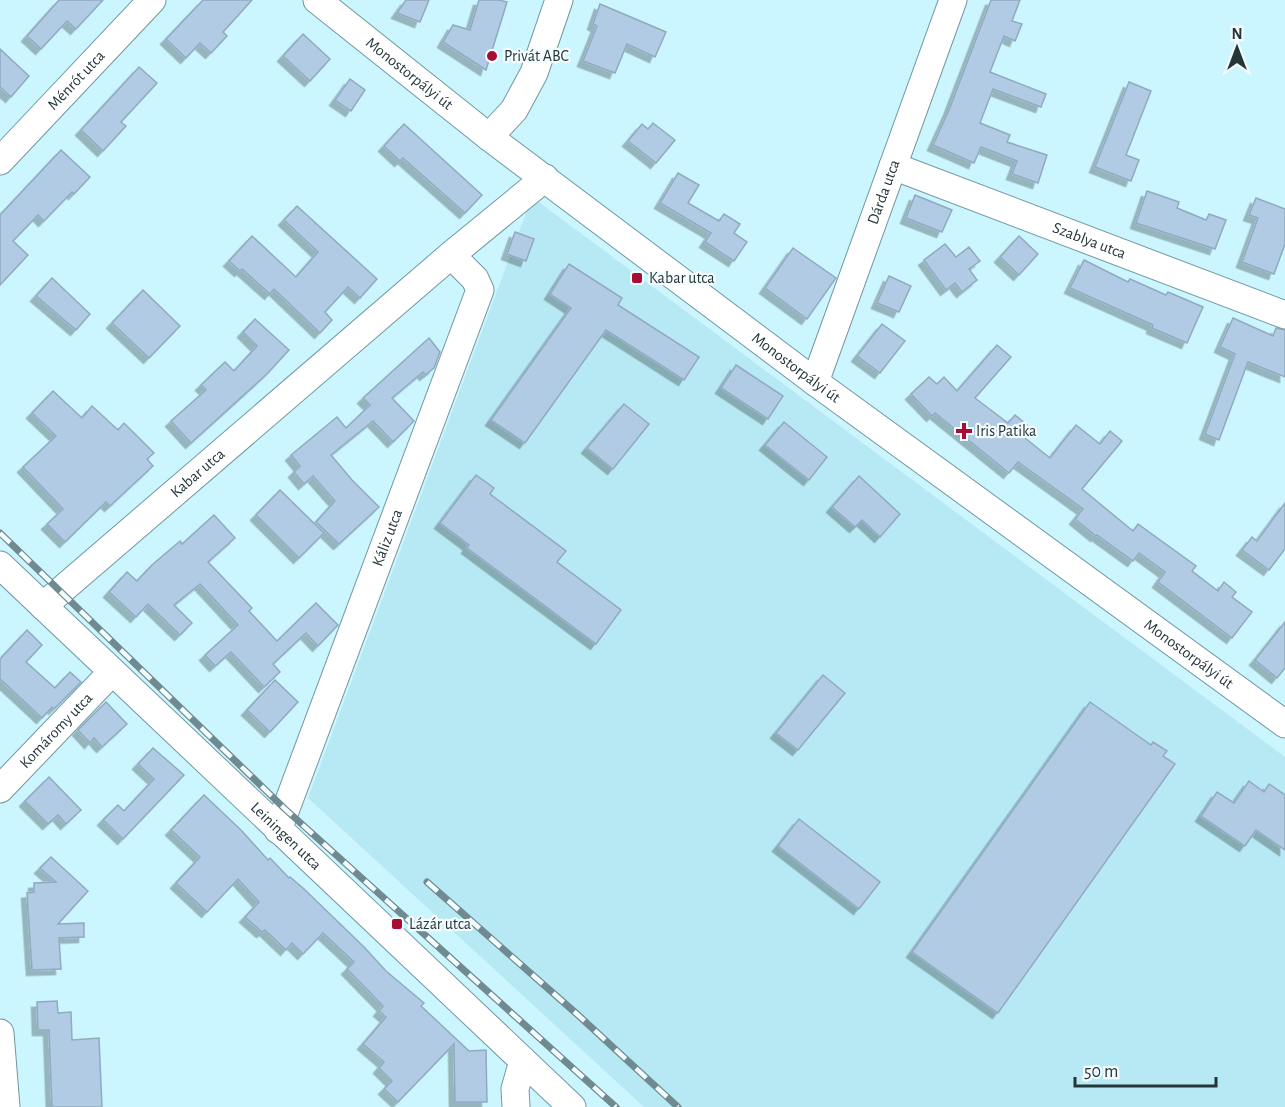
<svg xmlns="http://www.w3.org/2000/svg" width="1285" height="1107" viewBox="0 0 1285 1107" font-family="'Alegreya Sans',sans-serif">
	<defs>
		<filter id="shadow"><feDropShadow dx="-5.5" dy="5.5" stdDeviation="0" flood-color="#0004"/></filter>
	</defs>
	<rect width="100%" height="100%" fill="#ccf6ff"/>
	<polygon fill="#b7e9f4" points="532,197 1285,757 1285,1107 644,1107 308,798"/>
	<g fill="#b0cbe3" stroke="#8faac1" stroke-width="1.5" filter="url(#shadow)">
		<polygon points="59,0 103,0 76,29 67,21 41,49 27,36"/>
		<polygon points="203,0 252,0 223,32 227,36 211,53 200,43 186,58 166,39"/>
		<polygon points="406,0 429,0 420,22 397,13"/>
		<polygon points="479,0 499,0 507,2 486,70 443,42 453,25 470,30"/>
		<polygon points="991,0 1020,0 1012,21 1022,24 1015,41 1004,36 990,72 1046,94 1041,107 993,89 980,123 1010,135 1007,142 1047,155 1038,183 1012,174 1017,161 981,147 974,163 933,145 949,110"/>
		<polygon points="600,4 666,32 655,57 627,44 615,73 583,61 597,26 593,24"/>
		<polygon points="303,34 330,59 310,81 283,56"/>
		<polygon points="0,49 29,76 11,97 0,87"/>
		<polygon points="139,67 157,83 121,122 126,126 103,151 81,130"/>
		<polygon points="350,79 365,90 351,111 335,100"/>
		<polygon points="1129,82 1151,91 1126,155 1139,160 1131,181 1095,167"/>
		<polygon points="653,123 675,140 656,163 628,141 642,124 648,129"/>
		<polygon points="404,124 482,195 465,213 403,158 400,161 384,146"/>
		<polygon points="61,150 90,177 74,194 72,192 44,221 38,215 13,241 28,255 0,285 0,215"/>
		<polygon points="678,173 699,185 688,203 719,221 724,214 740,224 734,233 747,242 734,261 705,242 711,233 660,203"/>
		<polygon points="1147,191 1179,202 1177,208 1206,220 1209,214 1226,220 1215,249 1136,223"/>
		<polygon points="915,195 952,210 942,232 906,218"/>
		<polygon points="1256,198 1285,209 1285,244 1274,274 1242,262 1258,218 1249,215"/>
		<polygon points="297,206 377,279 360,298 348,287 325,312 332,320 320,333 274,289 270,294 242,269 240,271 229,261 252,236 296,277 318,252 284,220"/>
		<polygon points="515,232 534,239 526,261 507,254"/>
		<polygon points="1019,236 1038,254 1019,275 1000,257"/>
		<polygon points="945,244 956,257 969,247 980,261 969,269 977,280 962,292 955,283 946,290 924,260"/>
		<polygon points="793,248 836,278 807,319 765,288"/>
		<polygon points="1084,260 1128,282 1130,279 1166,295 1168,292 1203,307 1187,343 1152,328 1153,325 1070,288"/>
		<polygon points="569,264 622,298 618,305 699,357 684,380 606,330 525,443 491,420 571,308 550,294"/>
		<polygon points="889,276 911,286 899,312 877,303"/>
		<polygon points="52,278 90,314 76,330 36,296"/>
		<polygon points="143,290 180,326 149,358 112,323"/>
		<polygon points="1233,318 1273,336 1276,328 1285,330 1285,377 1248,362 1219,440 1205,434 1235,354 1220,347"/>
		<polygon points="255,319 289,350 267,374 191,443 171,421 206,390 201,385 225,362 234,371 257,346 243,332"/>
		<polygon points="882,324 905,341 880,373 857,356"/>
		<polygon points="429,338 440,352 434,368 425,375 423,372 392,398 414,421 393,442 373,421 331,455 352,480 379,507 339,544 316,522 335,501 313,476 304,484 294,472 300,466 291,455 337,417 346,428 370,405 363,398"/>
		<polygon points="997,345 1011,357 975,398 1008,423 1015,415 1027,425 1020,434 1050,458 1076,425 1100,444 1110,431 1122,441 1082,489 1133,531 1138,524 1196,566 1192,571 1218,591 1224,582 1236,592 1232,597 1252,612 1232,638 1158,582 1165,572 1139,553 1133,561 1097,535 1096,536 1075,519 1083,509 1018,462 1009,473 935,413 932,416 911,394 929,377 937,384 944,377 957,391"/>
		<polygon points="736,365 783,396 768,419 721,388"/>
		<polygon points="53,391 82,418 92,406 118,430 124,423 154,453 147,459 153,466 110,506 106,502 65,542 47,524 63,509 23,467 56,436 32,413"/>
		<polygon points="624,404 649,424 613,469 587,448"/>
		<polygon points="784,422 827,457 809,480 765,445"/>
		<polygon points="476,475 494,488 490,494 566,551 557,562 621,610 596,644 467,548 469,545 440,523"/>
		<polygon points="859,476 900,514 880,537 862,520 855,527 832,507"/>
		<polygon points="280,490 324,533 299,558 256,515"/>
		<polygon points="1285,503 1285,549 1269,570 1242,550 1252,537 1257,541"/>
		<polygon points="214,515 235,538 208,562 252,608 249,611 277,641 316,603 338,625 318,646 306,633 273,664 280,672 264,687 231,652 215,666 205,655 238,625 200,584 174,605 192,623 180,635 148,604 136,617 109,592 127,572 137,581 152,565 180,541 182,544"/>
		<polygon points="1285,622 1285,668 1277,678 1255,660"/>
		<polygon points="27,630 42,645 26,662 55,688 70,672 81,682 54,709 52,707 42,718 0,679 0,659"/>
		<polygon points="823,675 845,693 798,750 776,733"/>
		<polygon points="275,680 298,702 270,732 247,710"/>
		<polygon points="106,702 127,724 102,747 94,738 90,743 78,730"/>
		<polygon points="1090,702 1151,745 1153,742 1167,751 1163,756 1175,764 998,1013 912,952"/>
		<polygon points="153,748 184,775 123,839 103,820 118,805 124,811 154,779 138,764"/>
		<polygon points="49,777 81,810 66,824 58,815 48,824 25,801"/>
		<polygon points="1249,781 1264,792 1269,784 1285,795 1285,850 1256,830 1245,846 1201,816 1217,792 1234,803"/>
		<polygon points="204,795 241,830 268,860 270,858 289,878 290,877 303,888 364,947 386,971 424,1003 421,1006 469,1051 486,1050 487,1102 455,1102 454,1044 398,1102 384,1089 392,1081 379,1068 384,1062 363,1044 386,1017 379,1011 383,1006 347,969 354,962 323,933 303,954 292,943 286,950 265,930 262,932 245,917 259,902 238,879 207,912 176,883 200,857 171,830"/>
		<polygon points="799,819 880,882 859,909 778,846"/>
		<polygon points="51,857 88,891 58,924 84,923 84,937 59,938 61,969 32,970 27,893 34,892 34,883 56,882 40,868"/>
		<polygon points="57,1001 58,1013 71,1012 72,1040 99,1038 102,1107 52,1107 49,1030 38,1030 37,1002"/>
	</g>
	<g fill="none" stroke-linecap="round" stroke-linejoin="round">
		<defs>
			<g id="minor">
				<path id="s1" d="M 317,0 L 489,137 L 815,382 L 1285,724"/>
				<polyline points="489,137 514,110 534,73 559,0"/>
				<path id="s2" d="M 0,161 L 152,0"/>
				<path id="s3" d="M 893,166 L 1285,315"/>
				<path id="s4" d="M 815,382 L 953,0"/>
				<path id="s5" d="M 0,565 L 572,1107"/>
				<path id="s6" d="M 43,606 L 451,255 L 545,178"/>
				<path id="s7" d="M 0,789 L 112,672"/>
				<path id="s8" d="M 278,830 L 480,290 L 475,279 L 451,255"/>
				<polyline points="0,1033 6,1107"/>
				<polyline points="516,1107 515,1089 523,1061"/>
			</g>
		</defs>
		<use href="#minor" stroke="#7198a0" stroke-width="29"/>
		<use href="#minor" stroke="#fff" stroke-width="27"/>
		<defs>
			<g id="rail">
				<polyline points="0,533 285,809 616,1107"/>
				<polyline points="427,882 578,1015 678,1107"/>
			</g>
		</defs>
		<use href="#rail" stroke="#6f8b91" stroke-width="7"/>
		<use href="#rail" stroke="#f4fcfe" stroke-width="4.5" stroke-dasharray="14" stroke-linecap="butt"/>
	</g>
	<g fill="#a70e36" stroke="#f4fcfe" stroke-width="2">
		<circle cx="492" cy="56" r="6"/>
		<rect x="631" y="272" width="12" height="12" rx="3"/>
		<path d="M961 422h6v6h6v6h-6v6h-6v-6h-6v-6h6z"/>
		<rect x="391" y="918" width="12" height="12" rx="3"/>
	</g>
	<g text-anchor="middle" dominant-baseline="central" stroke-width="4.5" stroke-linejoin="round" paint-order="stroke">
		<g font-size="16" fill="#253639" stroke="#f4fcfe" text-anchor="start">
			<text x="504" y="56">Privát ABC</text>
			<text x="649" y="278">Kabar utca</text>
			<text x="976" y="431">Iris Patika</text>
			<text x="409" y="924">Lázár utca</text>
		</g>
		<g font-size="16" fill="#253639" stroke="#f4fcfe">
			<text stroke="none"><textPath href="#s1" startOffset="118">Monostorpályi út</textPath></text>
			<text stroke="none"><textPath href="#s2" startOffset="111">Ménrót utca</textPath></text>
			<text stroke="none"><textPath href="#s4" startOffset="202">Dárda utca</textPath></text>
			<text stroke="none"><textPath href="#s3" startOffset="210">Szablya utca</textPath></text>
			<text stroke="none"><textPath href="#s1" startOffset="604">Monostorpályi út</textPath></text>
			<text stroke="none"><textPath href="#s6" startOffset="204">Kabar utca</textPath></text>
			<text stroke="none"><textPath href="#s8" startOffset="312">Káliz utca</textPath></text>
			<text stroke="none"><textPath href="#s1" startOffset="1090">Monostorpályi út</textPath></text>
			<text stroke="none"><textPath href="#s7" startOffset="81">Komáromy utca</textPath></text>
			<text stroke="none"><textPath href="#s5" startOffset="394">Leiningen utca</textPath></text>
		</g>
	</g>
	<g transform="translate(1237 48)" stroke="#f4fcfe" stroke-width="4.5" paint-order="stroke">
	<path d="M0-4.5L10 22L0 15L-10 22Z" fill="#253639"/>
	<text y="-9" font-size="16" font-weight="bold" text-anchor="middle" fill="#253639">N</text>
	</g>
	<path d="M1075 1077v9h141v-9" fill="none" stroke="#253639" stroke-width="3"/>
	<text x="1084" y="1077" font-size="18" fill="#253639" stroke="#f4fcfe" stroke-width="4.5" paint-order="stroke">50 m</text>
</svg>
